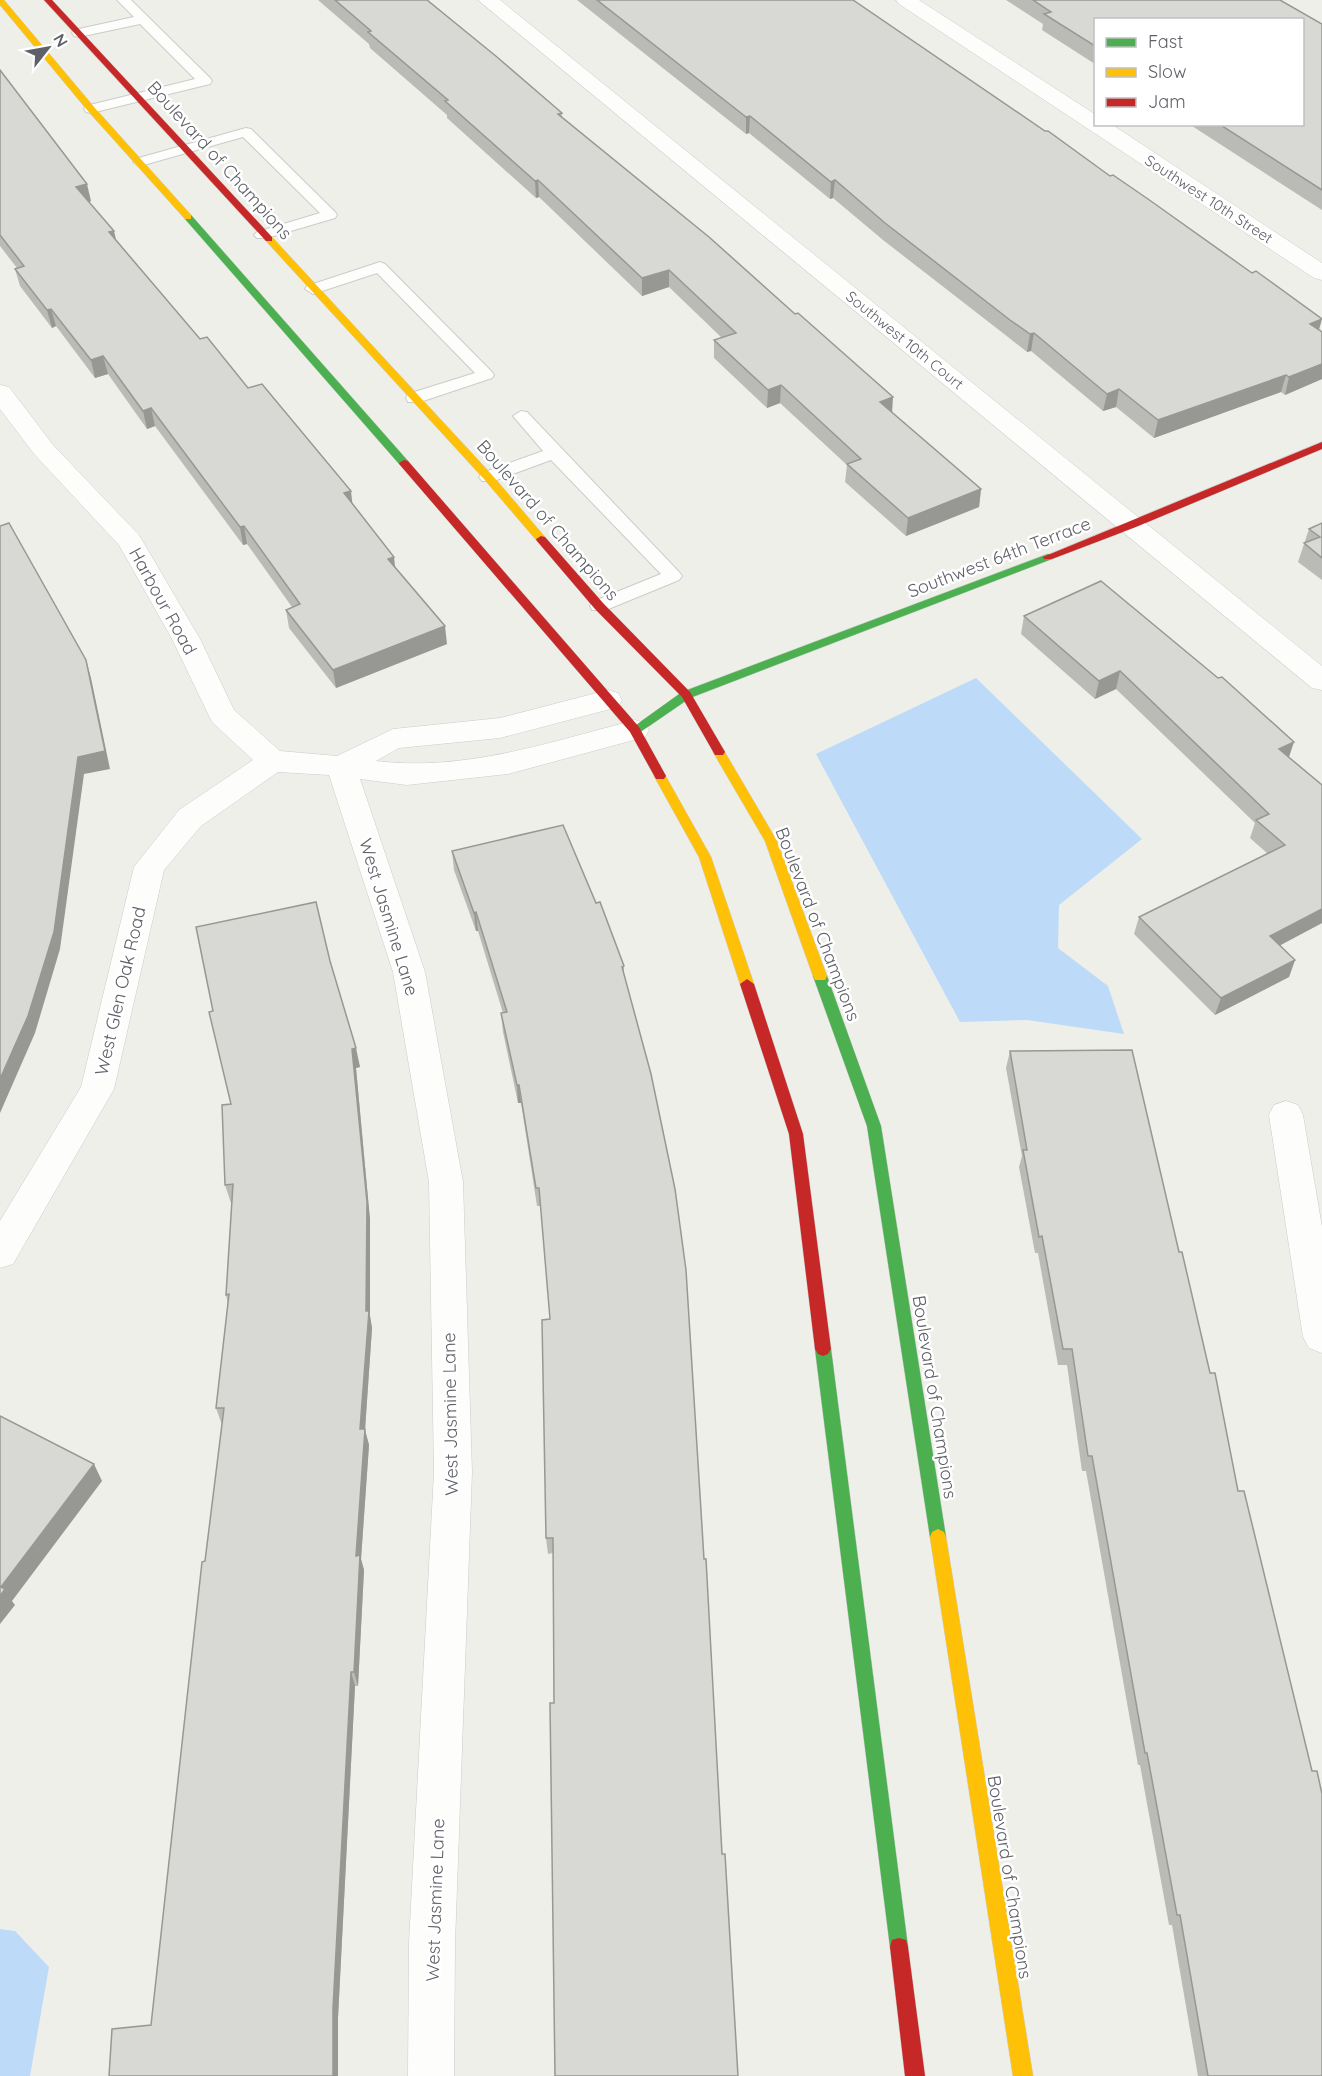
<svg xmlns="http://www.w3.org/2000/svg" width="1322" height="2076" viewBox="0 0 1322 2076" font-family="Quicksand,sans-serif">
	<rect width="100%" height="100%" fill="#efefea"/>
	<g fill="#bedaf9">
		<polygon points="976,678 1142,839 1059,905 1058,948 1108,986 1124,1034 1027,1020 960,1022 816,754"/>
		<polygon points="0,1929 15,1931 49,1967 30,2076 0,2076"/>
	</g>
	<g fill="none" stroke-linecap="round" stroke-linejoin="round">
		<defs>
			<g id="lane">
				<polygon points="117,0 131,0 210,78 212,81 210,84 91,113 86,112 84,109 86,106 195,79 140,24 79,37 74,36 72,33 74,30 134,17"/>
				<polygon points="246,128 251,129 335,212 337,215 335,218 267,238 257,238 254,235 257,232 320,213 243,137 140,166 133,162 135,159"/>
				<polygon points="380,262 385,264 492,372 494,375 492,378 420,402 408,402 406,398 408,394 475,373 377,273 313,294 305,289 307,286"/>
				<polygon points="521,411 527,412 679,572 682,576 679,580 606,610 592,610 590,606 592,602 661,574 551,460 494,481 482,481 479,477 482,473 543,451 513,416"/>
			</g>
			<g id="street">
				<polygon points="478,0 500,0 1322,666 1322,690 1312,688"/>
				<polygon points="896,0 919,0 1096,115 1096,124 1111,124 1322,263 1322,280 1314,278 899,4"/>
				<path d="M 0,385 L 9,387 L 53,445 L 139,535 L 200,639 L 234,710 L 280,751 L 337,756 L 393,729 L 500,718 L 608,690 L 618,693 L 622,700 L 618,707 L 500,738 L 399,748 L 376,761 C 463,772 551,742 635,720 L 645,723 L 649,730 L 645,737 L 508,774 L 407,785 L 360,779 L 425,972 L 463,1182 L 472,1472 L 455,1943 L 454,2076 L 408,2076 L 409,1943 L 434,1472 L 429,1182 L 393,972 L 329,775 L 278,772 L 201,826 L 164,870 L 114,1089 L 13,1264 L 0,1268 L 0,1221 L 81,1087 L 134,867 L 179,810 L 253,760 L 212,722 L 172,639 L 119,545 L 35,455 L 0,409 Z"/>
				<polygon points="1286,1101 1298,1105 1303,1115 1322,1227 1322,1353 1309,1348 1303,1337 1269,1115 1274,1105"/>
			</g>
			<g id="fast">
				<polygon points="185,215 191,215 408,461 408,465 400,465 185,219"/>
				<polygon points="1048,554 1052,555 1052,559 690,698 639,733 635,734 629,730 682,692"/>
				<polygon points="820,971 827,976 881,1126 946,1537 944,1542 938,1545 932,1542 930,1537 867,1126 813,976"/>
				<polygon points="823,1342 828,1344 831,1349 908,1947 906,1954 899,1956 892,1954 890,1947 815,1349 818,1344"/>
			</g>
			<g id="slow">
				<polygon points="0,0 4,0 94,107 191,215 191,219 185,219 88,111 0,5"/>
				<polygon points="266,237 272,237 492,475 545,537 545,541 537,541 484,479 266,241"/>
				<polygon points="719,748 723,749 777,841 827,976 825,980 815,980 813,976 765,841 713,752"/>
				<polygon points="660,772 664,773 711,857 754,984 752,988 742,988 740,984 699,857 654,776"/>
				<polygon points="938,1529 944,1532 946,1537 1033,2076 1013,2076 930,1537 932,1532"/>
			</g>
			<g id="jam">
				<polygon points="44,0 52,0 272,237 272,241 266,241"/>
				<polygon points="1322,442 1322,449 1136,527 1052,559 1044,559 1043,557"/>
				<polygon points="404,460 408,461 639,727 666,776 664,779 656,779 630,732 400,465 399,463"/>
				<polygon points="541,536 545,537 603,603 690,692 725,752 723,755 715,755 682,697 595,609 537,541 536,539"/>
				<polygon points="747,979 754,984 803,1134 831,1349 828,1354 823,1356 818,1354 815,1349 789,1134 740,984"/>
				<polygon points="899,1938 906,1940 908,1947 925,2076 905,2076 890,1947 892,1940"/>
			</g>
		</defs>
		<use href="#lane" stroke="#cbccca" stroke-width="2"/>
		<use href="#street" stroke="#cbccca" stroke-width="1"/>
		<use href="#fast" stroke="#cbcccb" stroke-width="1"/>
		<use href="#slow" stroke="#cbcccb" stroke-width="1"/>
		<use href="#jam" stroke="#cbcccb" stroke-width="1"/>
		<use href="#lane" fill="#fdfdfc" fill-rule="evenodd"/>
		<use href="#street" fill="#fdfdfc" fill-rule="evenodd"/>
		<use href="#fast" fill="#4caf50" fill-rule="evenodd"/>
		<use href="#slow" fill="#ffc107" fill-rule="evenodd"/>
		<use href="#jam" fill="#c62828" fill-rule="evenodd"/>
	</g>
	<g fill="#babab6">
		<polygon points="318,0 427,0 562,113 562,117 892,412 981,489 979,507 906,536 845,482 847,465 780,403 767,408 714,358 714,340 722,338 669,287 642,296 539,197 536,198 447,118 447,115 370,48 369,44"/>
		<polygon points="577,0 853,0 1322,332 1322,379 1285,395 1281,392 1154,438 1116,407 1103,411 1031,351 1027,352 1008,337 883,240 833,198 830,199 749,133 746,134"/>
		<polygon points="1006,0 1280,0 1322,24 1322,210 1189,124 1302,124 1095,20 1095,64 1042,30 1043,24"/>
		<polygon points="0,70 91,201 89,202 116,240 200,339 248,388 353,504 447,644 336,688 289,628 286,610 292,607 247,544 243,545 155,426 147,429 108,374 95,378 56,326 52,328 20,286 15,269 17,268 0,246"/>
		<polygon points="1322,523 1322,580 1298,562 1309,529"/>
		<polygon points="1024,616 1289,757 1322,923 1280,945 1295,960 1289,977 1215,1015 1134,934 1139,917 1268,854 1250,838 1255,823 1116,689 1095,699 1021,634"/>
		<polygon points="452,851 596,903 624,966 624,976 722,1854 738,2076 554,1703 553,1553 548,1554 546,1538 550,1319 541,1206 537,1206 521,1103 518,1103 503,1032 501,1013 503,1013 478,931 476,931 454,870"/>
		<polygon points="330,961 360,1067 356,1068 370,1220 370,1316 372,1328 365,1430 369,1445 361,1559 364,1570 358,1686 355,1686 338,2018 151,2025 205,1561 222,1425 216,1408 228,1303 226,1295 232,1203 231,1203 225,1185 231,1104 213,1011"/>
		<polygon points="1010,1051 1322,2076 1198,2076 1172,1925 1169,1925 1140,1765 1138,1765 1086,1471 1082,1471 1067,1365 1058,1365 1038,1253 1035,1253 1019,1167 1022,1156 1006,1068"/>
	</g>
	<g fill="#979794">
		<polygon points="750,116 749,133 746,134 746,117"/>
		<polygon points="538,180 539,197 536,198 535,181"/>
		<polygon points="835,180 833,198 830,199 831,182"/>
		<polygon points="87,184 91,201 80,205 76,187"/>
		<polygon points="114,231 118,248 109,232"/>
		<polygon points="669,270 669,287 642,296 642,278"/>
		<polygon points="51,309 56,326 52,328 47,310"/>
		<polygon points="1322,319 1317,337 1310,324"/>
		<polygon points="1034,333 1031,351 1027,352 1030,334"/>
		<polygon points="103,356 108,374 95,378 91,360"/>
		<polygon points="1322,364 1322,379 1285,395 1289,377"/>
		<polygon points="1286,375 1281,392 1154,438 1158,420"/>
		<polygon points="781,385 780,403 767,408 768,390"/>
		<polygon points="1119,389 1116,407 1103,411 1107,394"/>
		<polygon points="893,397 892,415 880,402"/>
		<polygon points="151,408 155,426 147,429 143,411"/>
		<polygon points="981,489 979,507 906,536 908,518"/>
		<polygon points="351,491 353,509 344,493"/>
		<polygon points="244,526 247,544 243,545 240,527"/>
		<polygon points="394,557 396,575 388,559"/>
		<polygon points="445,626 447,644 336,688 333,670"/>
		<polygon points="86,660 91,678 110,769 84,774 60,949 35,1033 0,1113 0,1079"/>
		<polygon points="1120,671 1116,689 1095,699 1099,681"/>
		<polygon points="1294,742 1288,760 1279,749"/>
		<polygon points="1322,909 1322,923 1264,954 1270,936"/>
		<polygon points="476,912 478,931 476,931 474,913"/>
		<polygon points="1295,960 1289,977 1215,1015 1221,998"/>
		<polygon points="356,1048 360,1067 356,1068 370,1220 370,1316 372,1328 365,1430 369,1445 361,1559 364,1570 358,1686 354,1672 356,1556 360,1429 366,1311 352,1049"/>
		<polygon points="517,1085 519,1085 521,1103 518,1103"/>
		<polygon points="94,1464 102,1481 12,1601 15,1605 0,1624 0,1596 1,1587"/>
		<polygon points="351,1672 355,1686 338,2018 338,2076 333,2076 333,2008"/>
	</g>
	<g fill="#d8d8d4" stroke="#979794" stroke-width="1.5">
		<polygon points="335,0 427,0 497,57 562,113 558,114 709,237 795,314 798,313 893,397 880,402 981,489 908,518 847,464 861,459 781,385 768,390 714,340 736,333 669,270 642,278 538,180 535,181 445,101 448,100 368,32 371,31"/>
		<polygon points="597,0 853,0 1045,131 1048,131 1110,176 1113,175 1148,199 1252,273 1256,271 1322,319 1310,324 1322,332 1322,364 1289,377 1286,375 1158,420 1119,389 1107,394 1034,333 1030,334 1010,320 885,223 835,180 831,182 750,116 746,117"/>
		<polygon points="1033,0 1280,0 1322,24 1322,190 1219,124 1302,124 1302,20 1095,20 1095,46 1044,14 1051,12"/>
		<polygon points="0,70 87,184 76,187 114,231 109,232 200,339 207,337 248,388 262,384 351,491 344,493 394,557 388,559 445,626 333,670 286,610 300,604 244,526 240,527 151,408 143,411 103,356 91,360 51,309 47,310 15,269 24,266 0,235"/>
		<polygon points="9,523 86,660 105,751 78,757 54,932 28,1016 0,1079 0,526"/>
		<polygon points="1322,523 1322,558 1304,543 1320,537 1309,529"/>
		<polygon points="1101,581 1218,678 1222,677 1294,742 1279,749 1322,785 1322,909 1270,936 1295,960 1221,998 1139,917 1285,845 1256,820 1269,814 1120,671 1099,681 1024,616"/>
		<polygon points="563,825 596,903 600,902 624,966 622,967 651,1074 675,1189 686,1270 704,1559 706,1559 722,1854 725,1854 738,2076 555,2076 550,1703 554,1703 553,1538 546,1538 542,1320 550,1319 539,1188 536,1188 519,1085 517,1085 501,1013 507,1012 476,912 474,913 452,851"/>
		<polygon points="316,902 330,961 356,1048 352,1049 367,1202 366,1311 369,1311 360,1429 365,1429 356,1556 360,1555 354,1672 351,1672 333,2008 333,2076 109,2076 112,2029 151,2025 202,1562 205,1561 224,1408 216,1408 229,1294 226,1295 233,1184 225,1185 222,1105 231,1104 209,1012 213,1011 196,927"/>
		<polygon points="1132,1050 1179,1252 1182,1252 1210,1373 1215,1373 1238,1491 1244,1491 1312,1771 1317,1771 1322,1794 1322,2076 1208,2076 1180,1915 1177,1915 1147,1753 1145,1753 1092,1456 1088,1456 1072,1349 1063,1349 1042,1236 1039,1237 1023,1150 1027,1150 1010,1051"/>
		<polygon points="0,1416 94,1464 1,1587 5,1589 0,1596"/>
	</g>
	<g text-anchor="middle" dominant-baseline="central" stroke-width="5" stroke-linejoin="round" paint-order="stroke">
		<g font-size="15" fill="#5e6168" stroke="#fff">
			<text transform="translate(1209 199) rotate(33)">Southwest 10th Street</text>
			<text transform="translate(905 340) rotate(39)">Southwest 10th Court</text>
		</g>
		<g font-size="18" fill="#5e6168" stroke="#fff">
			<text transform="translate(220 160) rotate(48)">Boulevard of Champions</text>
			<text transform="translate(548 520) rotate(49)">Boulevard of Champions</text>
			<text transform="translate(999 557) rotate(-21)">Southwest 64th Terrace</text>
			<text transform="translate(163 601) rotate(61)">Harbour Road</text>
			<text transform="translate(389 917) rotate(73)">West Jasmine Lane</text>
			<text transform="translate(818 924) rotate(69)">Boulevard of Champions</text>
			<text transform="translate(120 991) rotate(-77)">West Glen Oak Road</text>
			<text transform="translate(935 1397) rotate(81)">Boulevard of Champions</text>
			<text transform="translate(450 1414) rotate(-91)">West Jasmine Lane</text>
			<text transform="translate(1010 1877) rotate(81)">Boulevard of Champions</text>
			<text transform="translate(435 1900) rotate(-88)">West Jasmine Lane</text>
		</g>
	</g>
	<rect x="1094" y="18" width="210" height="108" fill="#ffffff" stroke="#bfc0c3" stroke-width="1.5"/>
	<rect x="1106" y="38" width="30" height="9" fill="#4caf50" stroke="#bfc0c3" stroke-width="1.5"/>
	<text x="1148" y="48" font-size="18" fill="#5e6168">Fast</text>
	<rect x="1106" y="68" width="30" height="9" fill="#ffc107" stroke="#bfc0c3" stroke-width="1.5"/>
	<text x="1148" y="78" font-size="18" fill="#5e6168">Slow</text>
	<rect x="1106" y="98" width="30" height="9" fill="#c62828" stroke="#bfc0c3" stroke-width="1.5"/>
	<text x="1148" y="108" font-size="18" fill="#5e6168">Jam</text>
	<g transform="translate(48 48) rotate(59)" stroke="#ffffff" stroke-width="4.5" paint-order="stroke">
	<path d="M0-4.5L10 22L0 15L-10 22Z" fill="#5e6168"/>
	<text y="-9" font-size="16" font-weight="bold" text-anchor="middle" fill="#5e6168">N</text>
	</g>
</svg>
